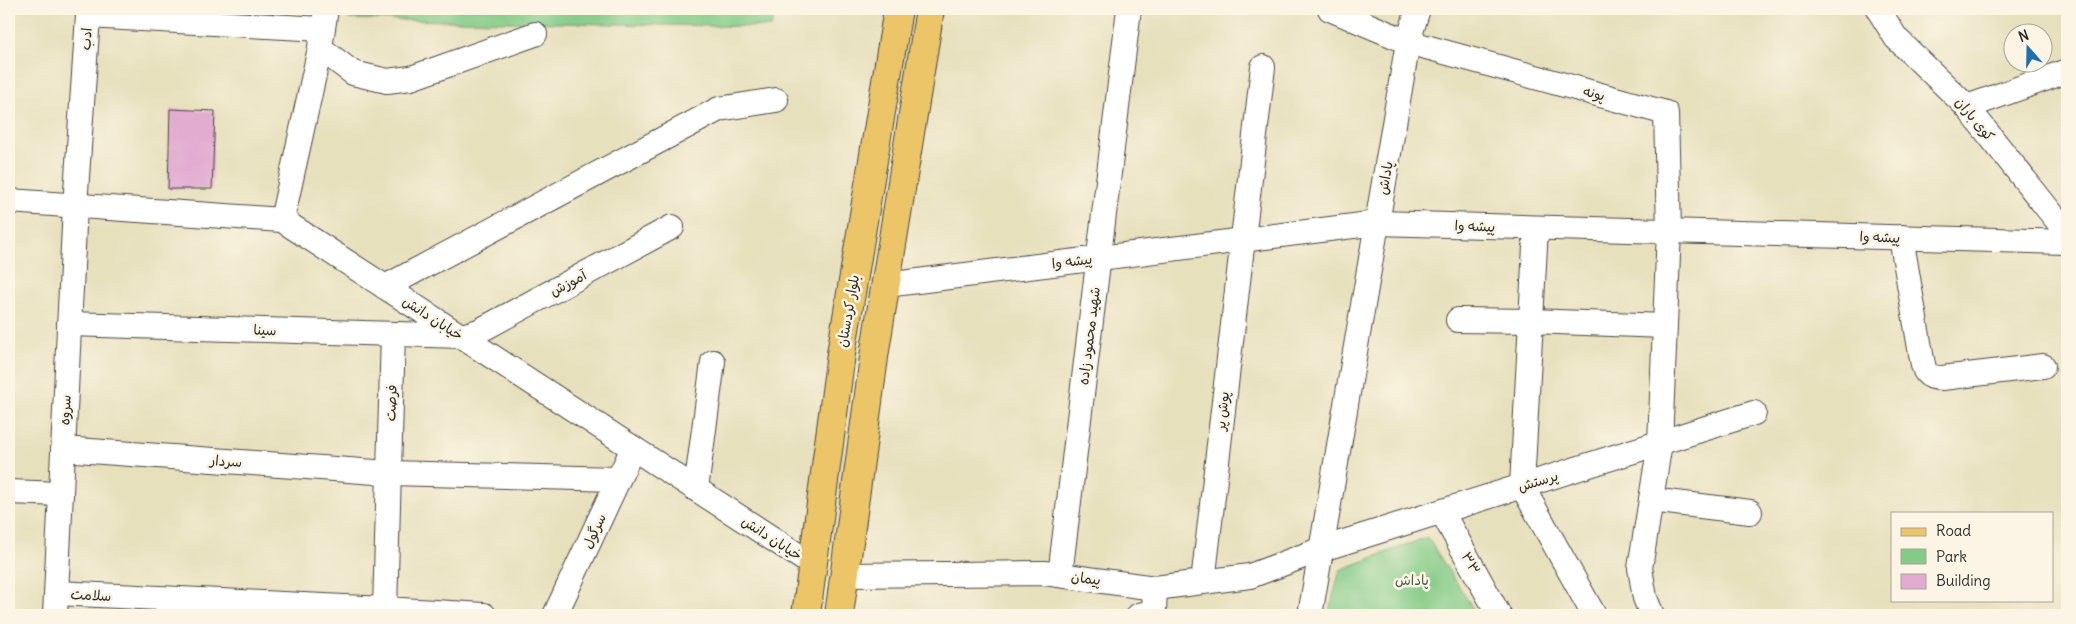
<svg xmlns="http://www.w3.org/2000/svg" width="2076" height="624" viewBox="0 0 2076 624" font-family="Delius,'Playpen Sans Arabic',sans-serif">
	<rect width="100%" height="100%" fill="#fcf5e5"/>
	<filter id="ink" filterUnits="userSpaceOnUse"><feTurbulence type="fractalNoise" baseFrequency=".02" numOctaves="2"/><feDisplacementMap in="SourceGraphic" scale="10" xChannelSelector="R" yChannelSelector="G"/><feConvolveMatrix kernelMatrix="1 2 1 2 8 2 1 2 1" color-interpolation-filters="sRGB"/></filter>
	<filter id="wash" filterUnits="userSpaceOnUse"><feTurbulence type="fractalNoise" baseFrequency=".0096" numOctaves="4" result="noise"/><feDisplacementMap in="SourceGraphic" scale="20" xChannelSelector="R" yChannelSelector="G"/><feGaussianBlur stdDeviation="1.12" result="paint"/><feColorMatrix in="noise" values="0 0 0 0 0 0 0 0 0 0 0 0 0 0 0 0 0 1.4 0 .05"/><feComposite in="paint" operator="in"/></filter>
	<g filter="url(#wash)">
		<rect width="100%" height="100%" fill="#e7e0bd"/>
		<g fill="#84cb87" stroke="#587b59">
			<polygon points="350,9 777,9 771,27 349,19"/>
			<polygon points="1427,537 1473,608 1455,615 1328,615 1340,570"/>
		</g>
		<g id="blocks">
			<polygon fill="#e2acd1" points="170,109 215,111 212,189 168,189"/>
		</g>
	</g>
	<g filter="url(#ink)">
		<use href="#blocks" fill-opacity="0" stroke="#474641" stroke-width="1"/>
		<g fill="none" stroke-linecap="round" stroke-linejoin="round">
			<defs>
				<g id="minor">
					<polyline points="1330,9 1408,42 1666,113 1669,231 1660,443 1640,568 1645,598 1652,615"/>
					<polyline points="1878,9 1896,38 1967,107 2067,233"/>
					<polyline points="320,48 353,73 387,81 411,78 535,34"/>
					<polyline points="1967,107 2067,71"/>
					<polyline points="9,201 282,220 813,565"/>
					<polyline points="282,220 320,48 326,9"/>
					<polyline points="1536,228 1522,486 1594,615"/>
					<path d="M 1901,237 L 1921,354 C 1924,370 1924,378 1942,378 L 2043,366"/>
					<polyline points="886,285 1377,223 2067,242"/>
					<polyline points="385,287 719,109 776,100"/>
					<polyline points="1458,320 1531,321 1665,326"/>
					<polyline points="69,324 462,336 479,331 672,227"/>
					<polyline points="63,449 389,473 618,479"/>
					<polyline points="696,489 713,362"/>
					<polyline points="9,492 61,494"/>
					<polyline points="1651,500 1750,512"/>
					<polyline points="1442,512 1499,615"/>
					<polyline points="844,575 1044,573 1155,588 1250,576 1322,549 1754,413"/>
					<polyline points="1060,575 1129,9"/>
					<polyline points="1203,582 1263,67"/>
					<polyline points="57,593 385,609 484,615"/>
					<polyline points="385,609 393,334"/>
					<polyline points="55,615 75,206 88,16 322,29"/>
					<polyline points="555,615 633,448"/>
					<polyline points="1139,615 1154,612 1155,588"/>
					<polyline points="1310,615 1408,42 1418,9"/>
				</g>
				<g id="major">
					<polyline points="806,615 841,354 898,9"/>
					<polyline points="839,615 875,350 930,9"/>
				</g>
			</defs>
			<use href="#minor" stroke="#474641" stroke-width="26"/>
			<use href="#major" stroke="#474641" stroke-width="30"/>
			<use href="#minor" stroke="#fff" stroke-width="24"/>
			<use href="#major" stroke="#ecc569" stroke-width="28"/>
		</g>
	</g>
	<g text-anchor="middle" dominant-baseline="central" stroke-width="5" stroke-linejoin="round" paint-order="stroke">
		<g font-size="14" fill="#2b2b2b" stroke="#fcf5e5">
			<text transform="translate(86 39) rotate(-86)">ادب</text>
			<text transform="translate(1594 93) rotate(15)">پونه</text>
			<text transform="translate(1975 119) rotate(50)">کوی باران</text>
			<text transform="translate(1385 178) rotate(-80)">پاداش</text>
			<text transform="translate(1475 226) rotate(2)">پیشه وا</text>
			<text transform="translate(1880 237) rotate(2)">پیشه وا</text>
			<text transform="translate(1072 261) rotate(-7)">پیشه وا</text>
			<text transform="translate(568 283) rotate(-28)">آموزش</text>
			<text transform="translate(848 311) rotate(-80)">بلوار کردستان</text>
			<text transform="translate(433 318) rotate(33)">خیابان دانش</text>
			<text transform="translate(265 330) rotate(2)">سینا</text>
			<text transform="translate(1089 336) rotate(-83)">شهید محمود زاده</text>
			<text transform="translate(391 403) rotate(-88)">فرصت</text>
			<text transform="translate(65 410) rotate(-87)">سروه</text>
			<text transform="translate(1222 411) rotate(-84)">پوش پر</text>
			<text transform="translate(226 461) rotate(4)">سردار</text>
			<text transform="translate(1538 481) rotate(-17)">پرستش</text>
			<text transform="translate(594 531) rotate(-65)">سرگول</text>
			<text transform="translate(772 538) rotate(33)">خیابان دانش</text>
			<text transform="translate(1471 563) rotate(61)">۳۳</text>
			<text transform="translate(1086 578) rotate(8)">پیمان</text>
			<text transform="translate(91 595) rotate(3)">سلامت</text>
		</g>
		<g font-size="14" fill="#465b47" stroke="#fcf5e5">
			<text x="1412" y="580">پاداش</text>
		</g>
	</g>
	<rect width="2076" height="624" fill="none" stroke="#fcf5e5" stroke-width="30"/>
	<rect x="1891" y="512" width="162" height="90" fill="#fcf5e5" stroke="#a8a49b"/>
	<rect x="1901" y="528" width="25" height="8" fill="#ecc569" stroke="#a8a49b"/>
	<text x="1936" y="536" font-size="15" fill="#2b2b2b">Road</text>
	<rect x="1901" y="549" width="25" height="15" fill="#84cb87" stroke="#a8a49b"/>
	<text x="1936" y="562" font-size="15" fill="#2b2b2b">Park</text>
	<rect x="1901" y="574" width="25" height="15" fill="#e2acd1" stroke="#a8a49b"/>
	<text x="1936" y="586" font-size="15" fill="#2b2b2b">Building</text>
	<g transform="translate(2028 48) rotate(340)"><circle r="24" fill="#fcf5e5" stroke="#a8a49b"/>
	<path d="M0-4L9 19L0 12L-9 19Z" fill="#1f6fb2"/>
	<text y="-8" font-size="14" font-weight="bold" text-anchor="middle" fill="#2b2b2b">N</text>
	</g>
</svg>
